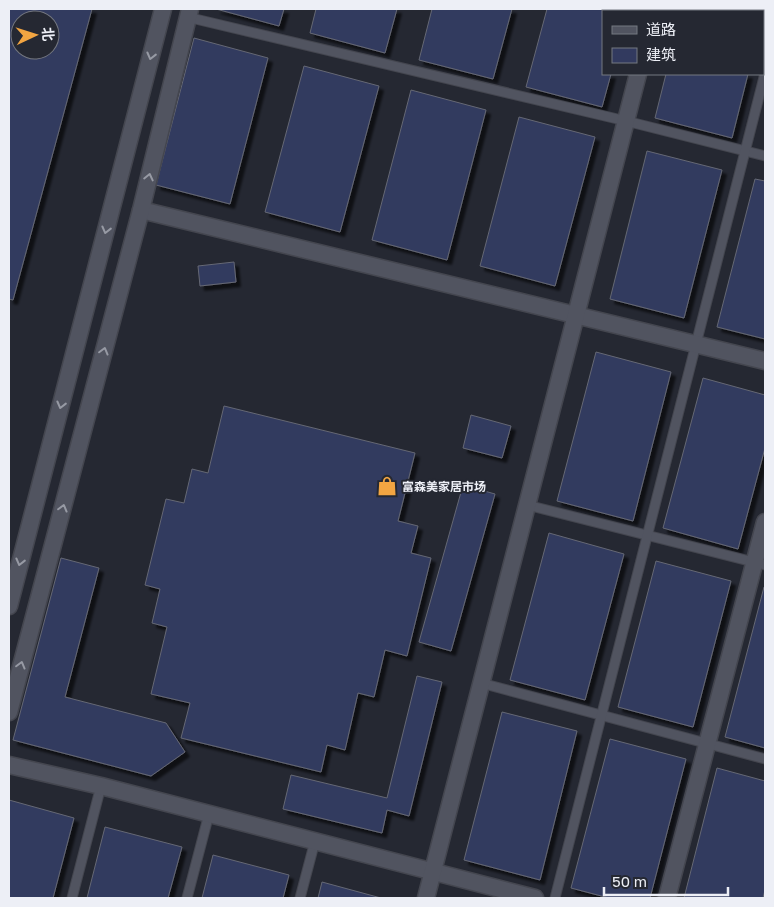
<svg xmlns="http://www.w3.org/2000/svg" width="774" height="907" viewBox="0 0 774 907" font-family="'Golos Text','Noto Sans SC',sans-serif">
	<defs>
		<filter id="shadow"><feDropShadow dx="4.5" dy="4.5" stdDeviation="1" flood-color="#0009"/></filter>
	</defs>
	<rect width="100%" height="100%" fill="#252832"/>
	<g fill="#323a5f" stroke="#656874" fill-rule="evenodd" filter="url(#shadow)">
		<path d="M 9,9 L 92,9 L 13,300 L 9,299 ZM 20,20 L 50,20 L 50,50 L 20,50 Z"/>
		<polygon points="216,9 284,9 279,26"/>
		<polygon points="316,9 397,9 385,53 310,33"/>
		<polygon points="432,9 512,9 493,79 419,60"/>
		<polygon points="547,9 628,9 627,11 603,11 603,74 611,74 602,107 526,87"/>
		<polygon points="194,38 268,58 230,204 156,185"/>
		<polygon points="304,66 379,86 340,232 265,212"/>
		<polygon points="666,74 748,74 732,138 655,118"/>
		<polygon points="411,90 486,110 447,260 372,240"/>
		<polygon points="519,117 595,137 555,286 480,266"/>
		<polygon points="647,151 722,170 684,318 610,299"/>
		<polygon points="755,179 765,181 765,339 717,327"/>
		<polygon points="234,262 236,282 200,286 198,266"/>
		<polygon points="596,352 671,372 633,521 557,501"/>
		<polygon points="703,378 765,395 765,448 738,549 663,528"/>
		<polygon points="224,406 415,453 398,521 418,526 411,553 431,558 407,656 385,650 374,697 358,693 345,750 327,745 321,772 181,738 190,703 151,694 167,627 152,623 160,589 145,585 166,499 184,503 192,469 208,473"/>
		<polygon points="471,415 511,426 502,458 463,448"/>
		<polygon points="463,485 495,494 451,651 419,642"/>
		<polygon points="549,533 624,554 585,700 510,680"/>
		<polygon points="61,558 99,568 65,697 166,723 185,752 151,776 13,740"/>
		<polygon points="656,561 731,581 693,727 618,707"/>
		<polygon points="764,587 765,588 765,748 725,737"/>
		<polygon points="417,676 442,682 409,816 387,810 382,833 283,809 291,775 387,798"/>
		<polygon points="502,712 577,731 540,880 464,860"/>
		<polygon points="610,739 686,759 650,898 609,898 571,888"/>
		<polygon points="717,768 765,781 765,890 763,898 684,898"/>
		<polygon points="9,800 74,818 53,898 9,898"/>
		<polygon points="105,827 182,847 168,898 87,898"/>
		<polygon points="213,855 289,875 283,898 202,898"/>
		<polygon points="322,882 381,898 318,898"/>
	</g>
	<g fill="none" stroke-linecap="round" stroke-linejoin="round">
		<defs>
			<g id="lane">
				<polyline points="187,17 626,121 765,156"/>
				<polyline points="527,505 765,565"/>
				<polyline points="481,683 765,759"/>
				<polyline points="72,898 101,786"/>
				<polyline points="187,898 209,814"/>
				<polyline points="300,898 315,841"/>
				<polyline points="555,898 765,73"/>
			</g>
			<g id="street">
				<polyline points="654,11 655,9"/>
				<polyline points="141,210 765,361"/>
				<polyline points="9,606 163,9"/>
				<polyline points="9,712 141,210 190,9"/>
				<polyline points="9,765 101,786 535,898"/>
				<polyline points="426,898 638,74"/>
				<polyline points="667,898 765,522"/>
			</g>
		</defs>
		<use href="#lane" stroke="#44464f" stroke-width="11"/>
		<use href="#street" stroke="#44464f" stroke-width="19"/>
		<use href="#lane" stroke="#515460" stroke-width="9"/>
		<use href="#street" stroke="#515460" stroke-width="16"/>
	</g>
	<defs><path id="oneway-chevron" d="M-2-3.5L2.5 0L-2 3.5" fill="none" stroke-width="1.6" stroke-linecap="round" stroke-linejoin="round" transform="scale(1.25)"/></defs>
	<g stroke="#979aa4">
		<use href="#oneway-chevron" transform="translate(151 56) rotate(104)"/>
		<use href="#oneway-chevron" transform="translate(149 177) rotate(-77)"/>
		<use href="#oneway-chevron" transform="translate(106 230) rotate(104)"/>
		<use href="#oneway-chevron" transform="translate(104 351) rotate(-75)"/>
		<use href="#oneway-chevron" transform="translate(61 405) rotate(104)"/>
		<use href="#oneway-chevron" transform="translate(63 508) rotate(-75)"/>
		<use href="#oneway-chevron" transform="translate(20 562) rotate(104)"/>
		<use href="#oneway-chevron" transform="translate(21 665) rotate(-75)"/>
	</g>
	<defs>
		<symbol id="shop-bare" viewBox="-9 -9 18 18"><path d="M-5-2.5h2.3a2.7 3.5 0 0 1 5.4 0H5L5.5 6h-11ZM-1.5-2.5h3a1.5 2.3 0 0 0-3 0Z" fill="#f2a542" stroke="#252832" stroke-width="2.5" paint-order="stroke"/></symbol>
	</defs>
	<g fill-rule="evenodd">
		<use href="#shop-bare" x="373" y="472" width="28" height="28"/>
	</g>
	<g text-anchor="middle" dominant-baseline="central" stroke-width="4" stroke-linejoin="round" paint-order="stroke">
		<g font-size="12" font-weight="bold" fill="#edeff6" stroke="#252832" text-anchor="start">
			<text x="402" y="486">富森美家居市场</text>
		</g>
	</g>
	<rect width="774" height="907" fill="none" stroke="#edeff6" stroke-width="20"/>
	<rect x="602" y="10" width="162" height="65" fill="#252832" stroke="#757880"/>
	<rect x="612" y="26" width="25" height="8" fill="#515460" stroke="#757880"/>
	<text x="646" y="35" font-size="15" fill="#edeff6">道路</text>
	<rect x="612" y="48" width="25" height="15" fill="#323a5f" stroke="#757880"/>
	<text x="646" y="60" font-size="15" fill="#edeff6">建筑</text>
	<g transform="translate(35 35) rotate(86)"><circle r="24" fill="#252832" stroke="#757880"/>
	<path d="M0-4L9 19L0 12L-9 19Z" fill="#f2a542"/>
	<text y="-8" font-size="14" font-weight="bold" text-anchor="middle" fill="#edeff6">北</text>
	</g>
	<path d="M604 887v8h124v-8" fill="none" stroke="#edeff6" stroke-width="2.5"/>
	<text x="612" y="887" font-size="15" fill="#edeff6" stroke="#252832" stroke-width="4" paint-order="stroke">50 m</text>
</svg>
